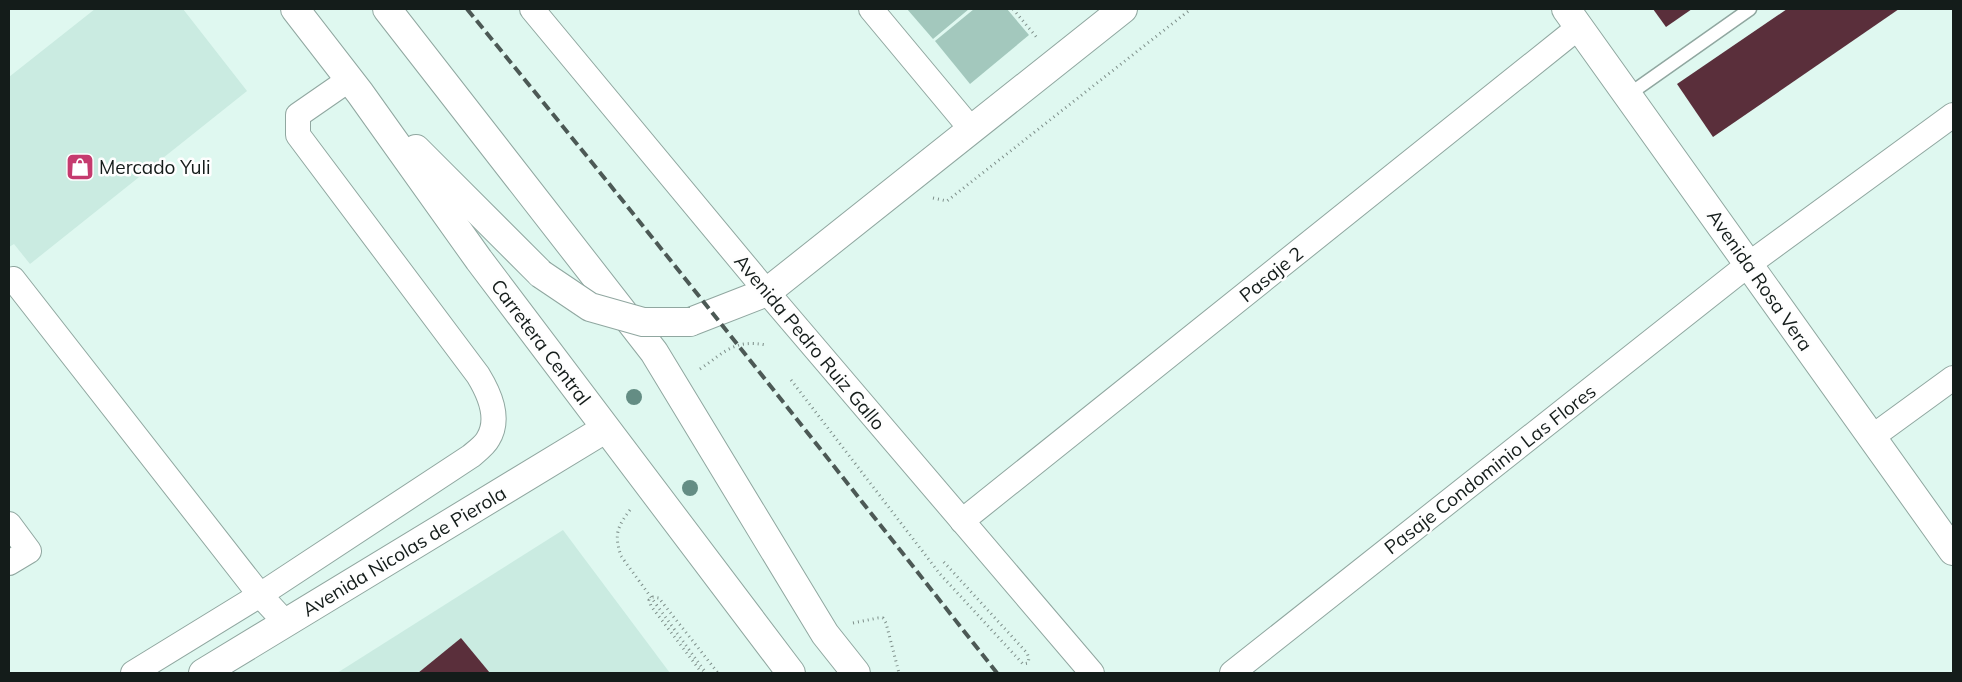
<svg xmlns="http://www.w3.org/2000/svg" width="1962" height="682" viewBox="0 0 1962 682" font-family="Mulish,sans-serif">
	<rect width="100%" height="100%" fill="#dff8f0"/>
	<g fill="#caebe1">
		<polygon points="95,9 183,9 247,91 30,264 14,244 9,247 9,77"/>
		<polygon points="563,530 670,673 337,673"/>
	</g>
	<g fill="#a3c8bd">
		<polygon points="907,9 969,9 933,39"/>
		<polygon points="974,9 1007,9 1029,35 970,84 935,41"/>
	</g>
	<g fill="#5a2f3b">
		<polygon points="1653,9 1692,9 1666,27"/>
		<polygon points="1787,9 1899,9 1713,137 1677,84"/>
		<polygon points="461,638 490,673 418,673"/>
	</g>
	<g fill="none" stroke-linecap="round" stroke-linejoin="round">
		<defs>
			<polyline id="service" points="1628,95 1750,9"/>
			<g id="minor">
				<polyline points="532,9 767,292 1092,673"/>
				<polyline points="871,9 971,129"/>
				<polyline points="9,282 13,279 260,595 285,622"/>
				<polyline points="1872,437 1953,378"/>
				<polyline points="962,521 1579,27"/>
				<polyline points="9,524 29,551 9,563"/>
				<path d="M 133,673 L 260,595 L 471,456 C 477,451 485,445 488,439 C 501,418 489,393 478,375 L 298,135 L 298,115 L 350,79"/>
				<polyline points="1232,673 1749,264 1953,115"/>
			</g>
			<polyline id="tertiary" points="203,673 605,429"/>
			<polyline id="primary" points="387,9 654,352 825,634 856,673"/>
			<g id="trunk">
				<polyline points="295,9 360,93 479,260 791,673"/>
				<polyline points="1566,9 1953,551"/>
				<polyline points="416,149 541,274"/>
				<polyline points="690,322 767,292 1123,9"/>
			</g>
		</defs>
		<use href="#service" stroke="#90a7a0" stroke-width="15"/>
		<use href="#minor" stroke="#90a7a0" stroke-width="26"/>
		<use href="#tertiary" stroke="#90a7a0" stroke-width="30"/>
		<use href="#primary" stroke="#90a7a0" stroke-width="30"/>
		<use href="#trunk" stroke="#90a7a0" stroke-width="30"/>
		<g stroke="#7e8f8a" stroke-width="3" stroke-dasharray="1 4" stroke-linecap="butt">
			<polyline points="1013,9 1038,39"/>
			<polyline points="933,198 947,201 1191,9"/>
			<path d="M 700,369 C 725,352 734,339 766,345"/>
			<polyline points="791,380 940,574 1023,664 1028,663 1029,658 1027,653 942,560"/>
			<path d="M 630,510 C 617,527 614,535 621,556 L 706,673"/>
			<polyline points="853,623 878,618 883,618 886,623 899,673"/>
		</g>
		<use href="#service" stroke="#fff" stroke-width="12"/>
		<use href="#minor" stroke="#fff" stroke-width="24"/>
		<use href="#tertiary" stroke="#fff" stroke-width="28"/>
		<use href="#primary" stroke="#fff" stroke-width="28"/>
		<use href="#trunk" stroke="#fff" stroke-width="28"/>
		<path stroke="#4c5955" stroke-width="4" stroke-dasharray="10 5" stroke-linecap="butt" d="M 467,9 C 647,228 822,451 997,673"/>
		<defs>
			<polyline id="trunk-bridge" points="541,274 590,307 643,322 690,322"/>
		</defs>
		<use href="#trunk-bridge" stroke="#90a7a0" stroke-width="30" stroke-linecap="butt"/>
		<polyline stroke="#7e8f8a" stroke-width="3" stroke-dasharray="1 4" stroke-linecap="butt" points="702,673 651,606 649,600 653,597 659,598 662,602 718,673"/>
		<use href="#trunk-bridge" stroke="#fff" stroke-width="28"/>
	</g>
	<g fill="#648d84">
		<circle cx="634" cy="397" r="8"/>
		<circle cx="690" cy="488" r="8"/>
	</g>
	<defs>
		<symbol id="shop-square" viewBox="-11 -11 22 22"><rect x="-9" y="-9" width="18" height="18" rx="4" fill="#c53a6e" stroke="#fefefe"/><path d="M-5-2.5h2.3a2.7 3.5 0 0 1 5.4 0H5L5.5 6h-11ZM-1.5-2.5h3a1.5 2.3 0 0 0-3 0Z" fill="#fff"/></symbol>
	</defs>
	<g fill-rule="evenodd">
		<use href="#shop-square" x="64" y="151" width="32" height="32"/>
	</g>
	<g text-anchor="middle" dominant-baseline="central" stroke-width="5" stroke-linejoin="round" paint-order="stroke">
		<g font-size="19" fill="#141c1a" stroke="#fefefe" text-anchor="start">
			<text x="99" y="167">Mercado Yuli</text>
		</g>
		<g font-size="19" fill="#141c1a" stroke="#fefefe">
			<text transform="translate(1271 274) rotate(-39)">Pasaje 2</text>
			<text transform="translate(1760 280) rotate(55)">Avenida Rosa Vera</text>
			<text transform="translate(541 342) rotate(53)">Carretera Central</text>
			<text transform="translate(810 342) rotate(50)">Avenida Pedro Ruiz Gallo</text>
			<text transform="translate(1490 469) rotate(-38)">Pasaje Condominio Las Flores</text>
			<text transform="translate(404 551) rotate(-31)">Avenida Nicolas de Pierola</text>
		</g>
	</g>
	<rect width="1962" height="682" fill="none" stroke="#141c1a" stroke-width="20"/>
</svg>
